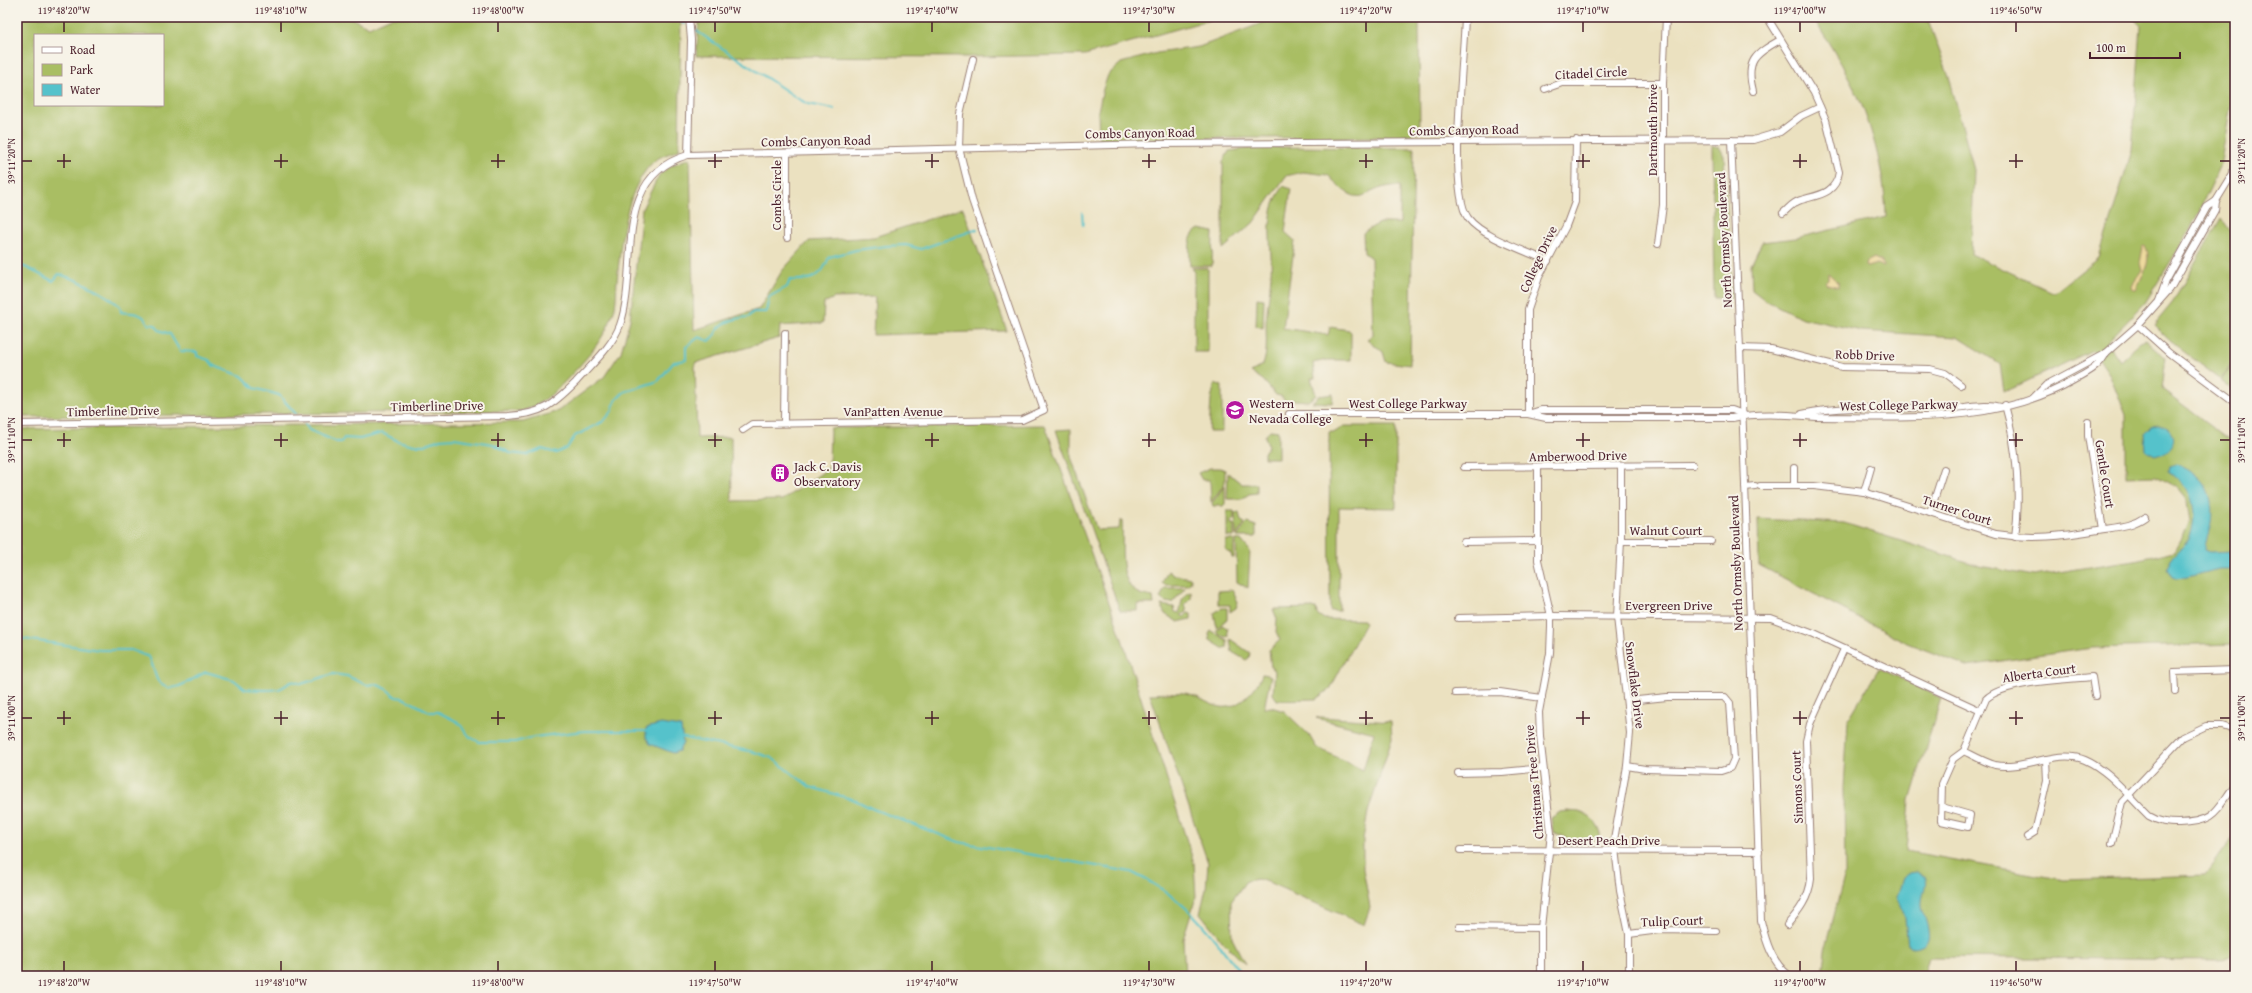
<svg xmlns="http://www.w3.org/2000/svg" width="2252" height="993" viewBox="0 0 2252 993" font-family="'Gentium Book Plus',serif">
	<rect width="100%" height="100%" fill="#f7f3e8"/>
	<filter id="ink" filterUnits="userSpaceOnUse"><feTurbulence type="fractalNoise" baseFrequency=".025" numOctaves="2"/><feDisplacementMap in="SourceGraphic" scale="8" xChannelSelector="R" yChannelSelector="G"/><feConvolveMatrix kernelMatrix="1 2 1 2 8 2 1 2 1" color-interpolation-filters="sRGB"/></filter>
	<filter id="wash" filterUnits="userSpaceOnUse"><feTurbulence type="fractalNoise" baseFrequency=".012" numOctaves="4" result="noise"/><feDisplacementMap in="SourceGraphic" scale="16" xChannelSelector="R" yChannelSelector="G"/><feGaussianBlur stdDeviation="0.9" result="paint"/><feColorMatrix in="noise" values="0 0 0 0 0 0 0 0 0 0 0 0 0 0 0 0 0 1.4 0 .05"/><feComposite in="paint" operator="in"/></filter>
	<g filter="url(#wash)">
		<rect width="100%" height="100%" fill="#ebe1c0"/>
		<g fill="#a9be63" stroke="#7a6e47" fill-rule="evenodd">
			<path d="M 17,17 L 349,17 L 369,27 L 391,17 L 681,17 L 679,150 C 671,153 659,156 652,163 C 624,192 621,243 617,281 C 616,291 617,304 613,314 C 605,337 589,356 572,374 C 557,390 544,404 522,411 L 17,417 ZM 35,35 L 163,35 L 163,105 L 35,105 Z"/>
			<polygon points="697,17 1220,17 1085,55 967,57 696,56 699,21"/>
			<polygon points="1278,17 1419,17 1420,133 1388,137 1099,139 1098,111 1103,89 1108,75 1121,63 1157,53 1199,47"/>
			<path d="M 1813,17 L 1927,17 L 1950,80 L 1974,170 L 1971,254 L 2054,293 L 2099,257 L 2132,150 L 2141,26 L 2132,17 L 2235,17 L 2235,82 L 2220,167 L 2190,230 L 2145,303 L 2107,342 L 2120,361 L 2140,342 L 2146,340 L 2166,358 L 2162,389 L 2235,444 L 2235,644 L 2092,648 L 1967,666 L 1907,643 L 1759,565 L 1758,519 L 1844,523 L 1980,566 L 2034,576 L 2140,559 L 2175,551 L 2190,522 L 2187,501 L 2176,487 L 2155,476 L 2126,477 L 2126,415 L 2110,375 L 2093,350 L 2004,392 L 2000,364 L 1957,337 L 1862,331 L 1802,318 L 1765,300 L 1752,290 L 1751,265 L 1762,242 L 1796,238 L 1886,217 C 1885,173 1871,119 1850,80 C 1839,58 1825,38 1813,17 Z"/>
			<polygon points="1712,145 1720,148 1724,156 1732,298 1714,298"/>
			<path d="M 1262,147 L 1414,148 L 1410,365 L 1386,362 L 1383,352 L 1367,339 L 1373,335 L 1371,258 L 1364,253 L 1363,233 L 1379,223 L 1400,223 L 1400,186 C 1361,184 1366,217 1328,175 L 1303,172 L 1286,176 L 1253,223 L 1223,249 L 1223,162 L 1229,151 Z"/>
			<polygon points="690,158 694,330 759,309 782,271 809,241 874,237 963,208 1007,331 873,335 875,297 834,298 824,303 823,323 780,326 779,338 695,363 697,438 731,437 732,501 782,500 829,468 830,428 1045,425 1121,636 1194,863 1196,897 1183,939 1185,976 17,976 17,429 523,422 558,411 604,377 621,352 630,320 642,209 659,175 672,165"/>
			<path d="M 1283,186 L 1291,189 L 1285,232 L 1295,241 L 1283,328 L 1328,335 L 1330,327 L 1349,330 L 1351,332 L 1351,360 L 1327,360 L 1313,363 L 1315,378 L 1311,378 L 1316,395 L 1308,401 L 1292,400 L 1286,402 L 1281,396 L 1276,395 L 1263,380 L 1251,372 L 1263,365 C 1268,352 1266,336 1266,322 C 1267,307 1270,291 1271,276 C 1273,240 1262,219 1283,186 Z"/>
			<polygon points="2221,218 2235,237 2235,356 2221,380 2170,341 2154,325 2173,302"/>
			<path d="M 1200,229 L 1213,232 L 1212,266 L 1190,266 C 1190,253 1186,234 1200,229 Z"/>
			<polygon points="1192,268 1208,268 1208,352 1194,352 1194,271"/>
			<polygon points="1257,298 1264,299 1263,328 1256,326"/>
			<polygon points="2235,359 2235,391 2221,381"/>
			<polygon points="1215,383 1222,386 1222,432 1209,432 1211,399"/>
			<polygon points="1333,394 1332,403 1312,402 1319,396"/>
			<polygon points="1344,426 1396,426 1396,508 1339,507 1339,611 1330,611 1329,432 1335,432"/>
			<path d="M 1071,429 L 1071,457 L 1097,530 L 1119,529 L 1120,521 L 1122,521 C 1124,542 1117,578 1136,592 C 1140,595 1148,596 1153,597 L 1154,604 L 1137,604 L 1137,611 L 1120,611 L 1056,430 Z"/>
			<polygon points="1270,430 1278,431 1278,458 1264,458 1264,453 1268,446 1265,436"/>
			<polygon points="1210,468 1220,468 1225,470 1225,483 1211,502 1210,480 1202,480 1198,473"/>
			<polygon points="1228,473 1242,484 1257,484 1257,493 1249,494 1242,499 1227,499"/>
			<polygon points="1225,485 1225,504 1223,506 1213,506 1212,503"/>
			<polygon points="1227,511 1234,511 1234,520 1231,520 1231,524 1234,524 1234,537 1227,537"/>
			<polygon points="1235,513 1239,513 1241,521 1245,523 1236,536"/>
			<polygon points="1247,523 1256,526 1256,537 1237,537"/>
			<polygon points="1226,540 1234,540 1234,558 1232,558 1231,554 1226,551"/>
			<polygon points="1236,540 1241,540 1250,551 1248,588 1237,582"/>
			<polygon points="1168,571 1173,575 1191,578 1191,582 1187,585 1165,585 1162,583"/>
			<polygon points="1165,588 1185,588 1172,603 1165,602 1160,598"/>
			<polygon points="1232,590 1238,602 1236,608 1230,612 1230,605 1221,605 1218,603 1218,591"/>
			<path d="M 1191,591 L 1191,599 L 1185,604 L 1187,612 L 1181,615 L 1184,617 L 1188,613 L 1191,614 L 1191,619 L 1178,622 L 1165,614 L 1161,605 L 1174,607 L 1175,612 L 1179,613 C 1182,605 1180,596 1191,591 Z"/>
			<polygon points="1222,608 1227,608 1227,619 1217,628 1214,613"/>
			<polygon points="1316,608 1317,614 1324,619 1363,620 1365,623 1330,689 1316,699 1277,700 1273,694 1275,671 1271,668 1269,650 1280,640 1276,632 1277,619 1273,609"/>
			<polygon points="1222,625 1227,628 1228,636 1221,635 1216,631"/>
			<polygon points="1211,631 1227,640 1227,648 1224,649 1210,640 1209,634"/>
			<polygon points="1230,639 1250,653 1249,658 1246,660 1232,652"/>
			<polygon points="1879,668 1941,698 1910,800 1906,851 2064,880 2205,875 2235,833 2235,954 2220,960 1929,957 1924,975 1822,974 1825,951 1845,873 1844,789 1848,720"/>
			<path d="M 1262,674 L 1271,676 L 1264,708 L 1271,707 L 1284,711 L 1309,735 L 1316,747 L 1363,770 L 1374,733 L 1316,718 L 1321,717 L 1391,722 L 1392,739 L 1368,812 L 1363,839 L 1363,869 L 1370,907 L 1364,925 L 1268,882 L 1258,879 L 1246,881 L 1231,902 L 1232,938 L 1245,964 L 1223,942 L 1200,913 L 1206,889 L 1208,863 L 1150,694 C 1161,694 1179,691 1190,694 C 1201,698 1209,705 1221,707 C 1238,710 1258,688 1262,674 Z"/>
			<path d="M 1569,811 C 1572,812 1579,811 1582,813 C 1591,817 1604,826 1598,839 L 1593,841 L 1582,839 L 1580,841 L 1573,841 L 1553,832 L 1551,818 L 1560,812 Z"/>
		</g>
		<g fill="#eeda9e" stroke="#9c7c64">
			<path d="M 2145,246 C 2153,258 2142,278 2136,289 L 2133,289 L 2132,285 L 2142,271 L 2140,263 L 2143,247 Z"/>
			<polygon points="1874,258 1882,262 1883,267 1877,264 1867,267 1865,266 1866,262"/>
			<polygon points="1828,273 1839,283 1839,287 1827,284 1825,282 1828,279"/>
		</g>
		<g fill="#55c2cb" stroke="#50707b">
			<path d="M 2158,424 C 2182,430 2176,451 2156,456 L 2146,451 L 2145,432 L 2152,425 Z"/>
			<path d="M 2177,464 C 2204,475 2215,493 2211,523 C 2210,532 2205,541 2205,550 L 2210,552 L 2235,551 L 2235,569 L 2219,569 L 2178,579 L 2172,577 L 2167,569 C 2169,559 2178,552 2185,544 C 2197,530 2197,500 2184,486 C 2179,480 2173,477 2169,471 L 2170,466 Z"/>
			<polygon points="661,724 681,727 683,743 679,751 673,753 650,744 646,737 646,728"/>
			<path d="M 1917,872 L 1924,876 C 1928,886 1923,891 1922,901 C 1920,917 1943,945 1913,948 L 1908,945 L 1905,918 L 1896,897 L 1902,878 L 1909,873 Z"/>
		</g>
		<g fill="none" stroke-linecap="round" stroke-linejoin="round">
			<g stroke="#55c2cb" stroke-width="2">
				<polyline points="673,17 685,24"/>
				<polyline points="695,30 797,98 808,104 834,109"/>
				<polyline points="1082,212 1083,225"/>
				<path d="M 17,266 L 25,267 L 53,281 L 59,274 C 82,281 102,291 120,306 L 121,312 C 131,314 143,311 148,324 L 155,325 L 159,330 L 170,334 L 180,351 L 197,352 L 197,356 L 209,360 L 214,366 L 242,376 L 254,388 L 279,395 L 296,414"/>
				<path d="M 305,424 L 309,430 L 337,442 L 341,442 L 344,438 L 360,439 L 382,433 L 398,441 L 414,445 L 424,445 L 440,439 L 454,438 L 493,444 L 510,453 L 527,455 L 542,449 L 556,453 L 567,448 L 575,436 L 604,421 L 612,411 L 615,401 L 624,392 L 658,381 L 674,362 L 686,360 L 686,347 L 699,337 L 709,341 C 715,338 715,332 719,328 C 726,320 738,318 748,317 L 753,312 L 766,312 L 769,297 L 787,287 L 790,280 C 811,281 822,278 829,257 L 856,250 L 886,246 L 906,245 L 921,249 L 977,229"/>
				<path d="M 17,638 L 100,650 L 131,650 L 149,657 C 153,664 154,674 158,681 C 171,698 192,678 206,672 L 234,680 L 245,689 C 256,690 267,691 279,689 C 288,686 290,677 301,684 L 333,674 L 347,676 L 367,685 L 375,684 L 385,688 L 396,697 L 403,698 L 430,712 L 438,712 L 458,722 L 470,737 L 479,742 L 515,742 L 534,737 L 584,731 L 648,731"/>
				<path d="M 680,737 L 754,752 L 772,758 L 810,787 L 855,800 L 873,809 L 959,842 L 1131,872 C 1187,898 1207,929 1243,976"/>
			</g>
		</g>
	</g>
	<g filter="url(#ink)">
		<g fill="none" stroke-linecap="round" stroke-linejoin="round">
			<defs>
				<g id="minor">
					<path d="M 1465,17 C 1464,57 1448,191 1468,218 C 1482,237 1526,251 1548,261"/>
					<path d="M 1767,17 L 1814,93 L 1826,120 L 1839,172 C 1836,194 1818,195 1801,200 C 1793,202 1789,208 1783,213"/>
					<polyline points="1545,89 1562,83 1663,83"/>
					<path d="M 1753,91 C 1745,61 1755,54 1780,40"/>
					<path d="M 1731,140 L 1740,348 L 1761,921 C 1766,942 1772,963 1790,976"/>
					<polyline points="787,153 787,238"/>
					<polyline points="688,155 691,40 689,17"/>
					<polyline points="2233,172 2235,159"/>
					<polyline points="1658,244 1663,205 1663,83 1666,17"/>
					<polyline points="2159,301 2166,281 2207,207 2216,201"/>
					<polyline points="2138,325 2169,353 2235,402"/>
					<polyline points="1740,348 1771,349 1842,367 1930,369 1945,373 1961,385"/>
					<polyline points="2034,397 2046,385 2106,353 2138,325 2170,289 2215,210 2216,201 2235,170"/>
					<path d="M 2005,405 C 2017,447 2021,495 2015,537"/>
					<path d="M 1289,414 L 1528,414 L 1546,418 L 1732,418 C 1760,412 1788,415 1817,417 C 1904,417 1996,425 2074,380 C 2086,373 2100,367 2106,353"/>
					<polyline points="1528,414 1528,310 1539,277 1566,226 1575,202 1576,140"/>
					<polyline points="1528,414 1541,410 1732,410 1743,414"/>
					<path d="M 1802,414 C 1849,404 1901,409 1949,408 C 1967,408 1984,402 2001,407"/>
					<polyline points="784,422 785,333"/>
					<polyline points="2088,422 2088,436 2103,529"/>
					<path d="M 17,424 L 508,416 C 542,414 553,405 576,382 C 591,365 612,347 620,325 C 640,268 610,177 688,155 L 1155,144 L 1753,140 L 1780,132 L 1801,116 L 1820,107"/>
					<polyline points="743,430 752,424 1022,420 1044,410 972,200 959,148 960,114 973,59"/>
					<polyline points="1621,466 1621,541 1617,617 1630,733 1627,766 1614,840 1620,891 1629,934 1629,976"/>
					<polyline points="1464,467 1693,465"/>
					<polyline points="1538,468 1538,560 1551,616 1551,626 1550,653 1539,712 1540,736 1551,833 1541,928 1541,976"/>
					<polyline points="1794,485 1794,468"/>
					<path d="M 1760,486 L 1814,486 L 1864,492 L 1996,534 C 2032,540 2064,536 2098,530 C 2116,527 2131,527 2145,517"/>
					<polyline points="1745,487 1755,486"/>
					<polyline points="1864,492 1871,468"/>
					<polyline points="1930,513 1944,469"/>
					<polyline points="1621,541 1711,541"/>
					<polyline points="1464,542 1536,541"/>
					<polyline points="1458,618 1551,616 1771,618 1814,634 1981,711"/>
					<polyline points="2175,691 2174,672 2235,670"/>
					<polyline points="1455,693 1500,692 1542,698"/>
					<path d="M 1964,751 C 1974,756 1984,762 1995,765 C 2024,771 2057,748 2085,760 C 2110,771 2129,797 2149,816 C 2159,822 2167,823 2179,823 C 2215,822 2215,812 2235,785"/>
					<polyline points="1627,766 1645,769 1721,771 1730,768 1734,759 1730,703 1725,697 1667,697 1628,701"/>
					<polyline points="1458,773 1502,772 1543,768"/>
					<path d="M 1942,807 L 1970,815 L 1968,827 L 1941,821 L 1942,784 L 1953,759 L 1964,751 L 1986,699 C 2004,681 2065,680 2092,677 L 2095,696"/>
					<polyline points="2027,837 2035,832 2047,781 2046,759"/>
					<polyline points="2112,843 2122,802 2183,737 2206,726 2222,726 2235,730"/>
					<polyline points="1460,850 1759,851"/>
					<path d="M 1787,925 C 1799,911 1809,898 1811,879 L 1806,741 L 1810,724 L 1844,649"/>
					<polyline points="1459,927 1541,928"/>
					<polyline points="1629,934 1660,930 1716,931"/>
				</g>
			</defs>
			<use href="#minor" stroke="#9a8076" stroke-width="8"/>
			<use href="#minor" stroke="#fff" stroke-width="6"/>
		</g>
	</g>
	<path fill="none" stroke="#4a1f2b" stroke-width="1.5" d="M 64,22 L 64,32M 281,22 L 281,32M 498,22 L 498,32M 715,22 L 715,32M 932,22 L 932,32M 1149,22 L 1149,32M 1366,22 L 1366,32M 1583,22 L 1583,32M 1800,22 L 1800,32M 2016,22 L 2016,32M 64,154 L 64,168M 281,154 L 281,168M 498,154 L 498,168M 715,154 L 715,168M 932,154 L 932,168M 1149,154 L 1149,168M 1366,154 L 1366,168M 1583,154 L 1583,168M 1800,154 L 1800,168M 2016,154 L 2016,168M 22,161 L 32,161M 57,161 L 71,161M 274,161 L 288,161M 491,161 L 505,161M 708,161 L 722,161M 925,161 L 939,161M 1142,161 L 1156,161M 1359,161 L 1373,161M 1576,161 L 1590,161M 1793,161 L 1807,161M 2009,161 L 2023,161M 2220,161 L 2230,161M 64,433 L 64,447M 281,433 L 281,447M 498,433 L 498,447M 715,433 L 715,447M 932,433 L 932,447M 1149,433 L 1149,447M 1366,433 L 1366,447M 1583,433 L 1583,447M 1800,433 L 1800,447M 2016,433 L 2016,447M 22,440 L 32,440M 57,440 L 71,440M 274,440 L 288,440M 491,440 L 505,440M 708,440 L 722,440M 925,440 L 939,440M 1142,440 L 1156,440M 1359,440 L 1373,440M 1576,440 L 1590,440M 1793,440 L 1807,440M 2009,440 L 2023,440M 2220,440 L 2230,440M 64,711 L 64,725M 281,711 L 281,725M 498,711 L 498,725M 715,711 L 715,725M 932,711 L 932,725M 1149,711 L 1149,725M 1366,711 L 1366,725M 1583,711 L 1583,725M 1800,711 L 1800,725M 2016,711 L 2016,725M 22,718 L 32,718M 57,718 L 71,718M 274,718 L 288,718M 491,718 L 505,718M 708,718 L 722,718M 925,718 L 939,718M 1142,718 L 1156,718M 1359,718 L 1373,718M 1576,718 L 1590,718M 1793,718 L 1807,718M 2009,718 L 2023,718M 2220,718 L 2230,718M 64,961 L 64,971M 281,961 L 281,971M 498,961 L 498,971M 715,961 L 715,971M 932,961 L 932,971M 1149,961 L 1149,971M 1366,961 L 1366,971M 1583,961 L 1583,971M 1800,961 L 1800,971M 2016,961 L 2016,971"/>
	<defs>
		<symbol id="university-disc" viewBox="-11 -11 22 22"><circle r="9.5" fill="#b5179e" stroke="#f7f3e8"/><path d="M0-5L7-2L0 1L-7-2ZM-4 1L0 2.5L4 1V4Q0 6-4 4Z" fill="#fff"/></symbol>
		<symbol id="building-disc" viewBox="-11 -11 22 22"><circle r="9.5" fill="#b5179e" stroke="#f7f3e8"/><path d="M-4-6H4V6H1V3H-1V6H-4ZM-2.5-4.3h1.7v1.8h-1.7ZM.8-4.3h1.7v1.8H.8ZM-2.5-1h1.7V.8h-1.7ZM.8-1h1.7V.8H.8Z" fill="#fff"/></symbol>
	</defs>
	<g fill-rule="evenodd">
		<use href="#university-disc" x="1224" y="399" width="22" height="22"/>
		<use href="#building-disc" x="769" y="462" width="22" height="22"/>
	</g>
	<g text-anchor="middle" dominant-baseline="central" stroke-width="4" stroke-linejoin="round" paint-order="stroke">
		<g font-size="13" fill="#4a1f2b" stroke="#f7f3e8">
			<text transform="translate(1591 73) rotate(-3)">Citadel Circle</text>
			<text transform="translate(1464 130) rotate(-1)">Combs Canyon Road</text>
			<text transform="translate(1652 130) rotate(-90)">Dartmouth Drive</text>
			<text transform="translate(1140 133) rotate(-1)">Combs Canyon Road</text>
			<text transform="translate(816 141) rotate(-1)">Combs Canyon Road</text>
			<text transform="translate(776 195) rotate(-90)">Combs Circle</text>
			<text transform="translate(1724 240) rotate(-93)">North Ormsby Boulevard</text>
			<text transform="translate(1538 259) rotate(-65)">College Drive</text>
			<text transform="translate(1865 355) rotate(2)">Robb Drive</text>
			<text x="1408" y="403">West College Parkway</text>
			<text transform="translate(1899 405) rotate(-1)">West College Parkway</text>
			<text transform="translate(437 406) rotate(-1)">Timberline Drive</text>
			<text transform="translate(113 411) rotate(-1)">Timberline Drive</text>
			<text x="893" y="411">VanPatten Avenue</text>
			<text transform="translate(1578 456) rotate(-1)">Amberwood Drive</text>
			<text transform="translate(2105 474) rotate(81)">Gentle Court</text>
			<text transform="translate(1957 510) rotate(18)">Turner Court</text>
			<text x="1666" y="530">Walnut Court</text>
			<text transform="translate(1736 563) rotate(-92)">North Ormsby Boulevard</text>
			<text x="1669" y="605">Evergreen Drive</text>
			<text transform="translate(2039 673) rotate(-8)">Alberta Court</text>
			<text transform="translate(1635 685) rotate(83)">Snowflake Drive</text>
			<text transform="translate(1534 782) rotate(-95)">Christmas Tree Drive</text>
			<text transform="translate(1797 787) rotate(-92)">Simons Court</text>
			<text x="1609" y="840">Desert Peach Drive</text>
			<text transform="translate(1672 921) rotate(-2)">Tulip Court</text>
		</g>
		<g font-size="13" fill="#4a1f2b" stroke="#f7f3e8" text-anchor="start">
			<text x="1249" y="403">Western<tspan x="1249" dy="15">Nevada College</tspan></text>
			<text x="794" y="466">Jack C. Davis<tspan x="794" dy="15">Observatory</tspan></text>
		</g>
	</g>
	<rect width="2252" height="993" fill="none" stroke="#f7f3e8" stroke-width="44"/>
	<rect x="34" y="34" width="130" height="72" fill="#f7f3e8" stroke="#b29e9c"/>
	<rect x="42" y="47" width="20" height="6" fill="#ffffff" stroke="#b29e9c"/>
	<text x="70" y="54" font-size="12" fill="#4a1f2b">Road</text>
	<rect x="42" y="64" width="20" height="12" fill="#a9be63" stroke="#b29e9c"/>
	<text x="70" y="74" font-size="12" fill="#4a1f2b">Park</text>
	<rect x="42" y="84" width="20" height="12" fill="#55c2cb" stroke="#b29e9c"/>
	<text x="70" y="94" font-size="12" fill="#4a1f2b">Water</text>
	<path d="M2090 52v6h90v-6" fill="none" stroke="#4a1f2b" stroke-width="2"/>
	<text x="2096" y="52" font-size="12" fill="#4a1f2b" stroke="#f7f3e8" stroke-width="3" paint-order="stroke">100 m</text>
	<rect x="22" y="22" width="2208" height="949" fill="none" stroke="#4a1f2b" stroke-width="1.5"/>
	<g font-size="10" text-anchor="middle" fill="#4a1f2b">
		<text x="64" y="14">119°48'20"W</text>
		<text x="281" y="14">119°48'10"W</text>
		<text x="498" y="14">119°48'00"W</text>
		<text x="715" y="14">119°47'50"W</text>
		<text x="932" y="14">119°47'40"W</text>
		<text x="1149" y="14">119°47'30"W</text>
		<text x="1366" y="14">119°47'20"W</text>
		<text x="1583" y="14">119°47'10"W</text>
		<text x="1800" y="14">119°47'00"W</text>
		<text x="2016" y="14">119°46'50"W</text>
		<text transform="translate(11 161) rotate(-90)" y="4">39°11'20"N</text>
		<text transform="translate(2241 161) rotate(-90)" y="4">39°11'20"N</text>
		<text transform="translate(11 440) rotate(-90)" y="4">39°11'10"N</text>
		<text transform="translate(2241 440) rotate(-90)" y="4">39°11'10"N</text>
		<text transform="translate(11 718) rotate(-90)" y="4">39°11'00"N</text>
		<text transform="translate(2241 718) rotate(-90)" y="4">39°11'00"N</text>
		<text x="64" y="986">119°48'20"W</text>
		<text x="281" y="986">119°48'10"W</text>
		<text x="498" y="986">119°48'00"W</text>
		<text x="715" y="986">119°47'50"W</text>
		<text x="932" y="986">119°47'40"W</text>
		<text x="1149" y="986">119°47'30"W</text>
		<text x="1366" y="986">119°47'20"W</text>
		<text x="1583" y="986">119°47'10"W</text>
		<text x="1800" y="986">119°47'00"W</text>
		<text x="2016" y="986">119°46'50"W</text>
	</g>
</svg>
